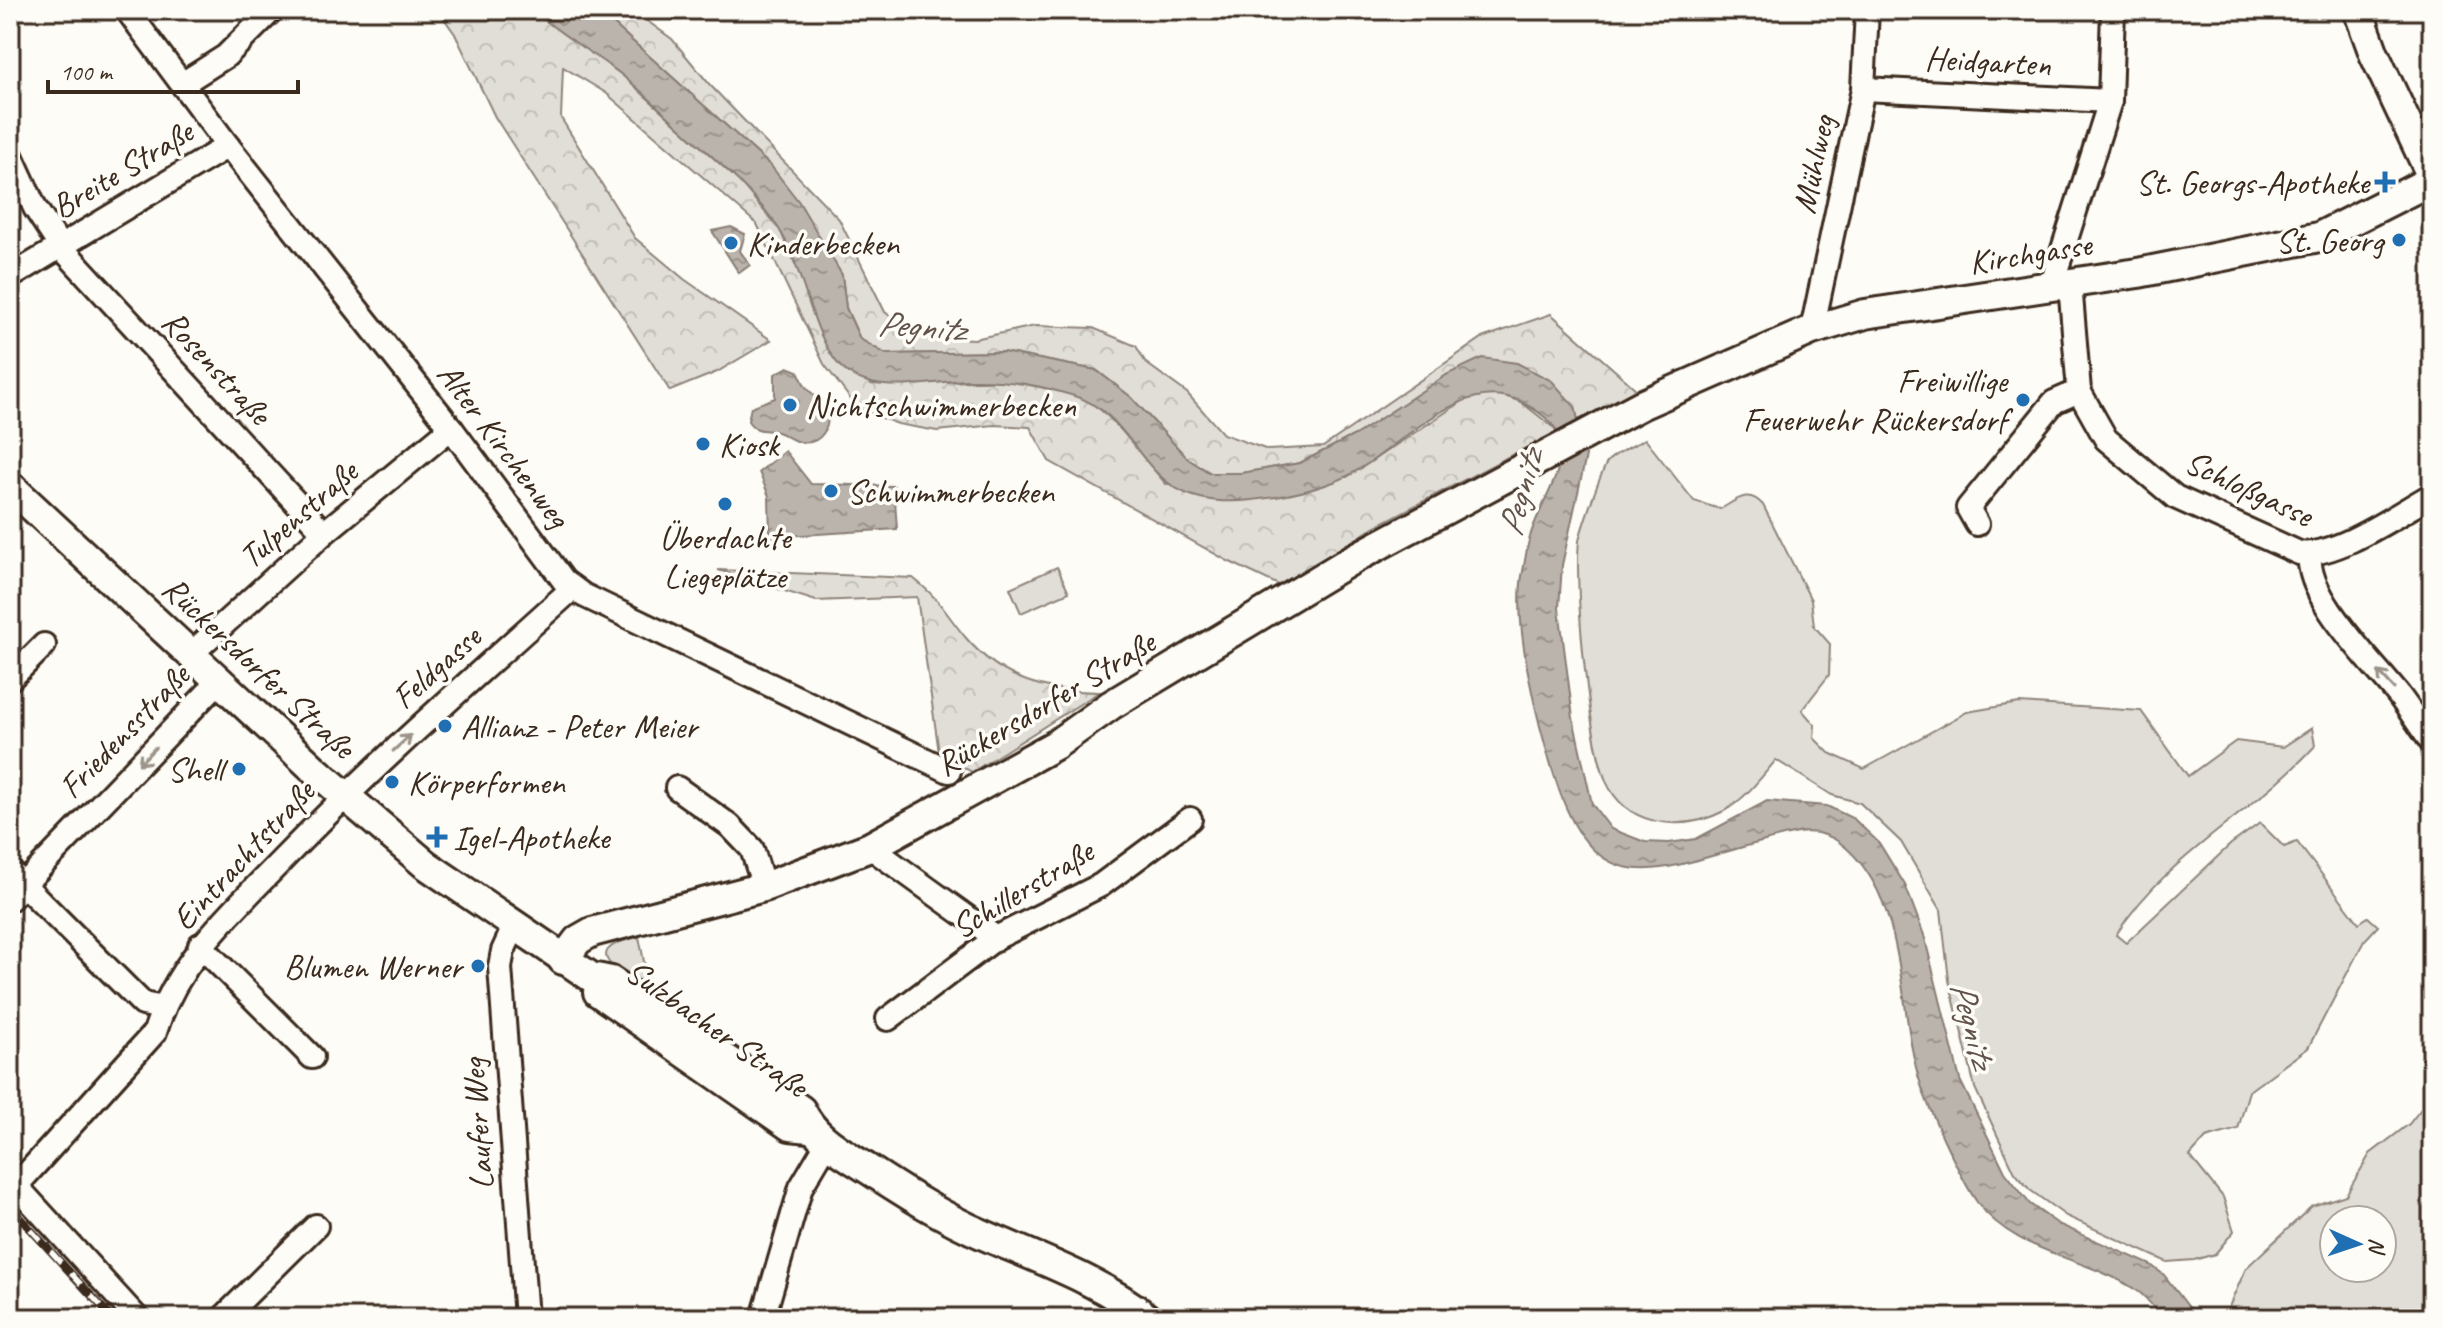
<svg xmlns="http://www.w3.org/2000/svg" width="2442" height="1328" viewBox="0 0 2442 1328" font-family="Caveat,sans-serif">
	<defs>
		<pattern id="forest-crowns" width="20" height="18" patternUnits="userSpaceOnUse" patternTransform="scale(2)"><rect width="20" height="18" fill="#e1ded7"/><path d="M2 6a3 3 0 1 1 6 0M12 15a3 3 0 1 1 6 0" fill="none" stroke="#c2bfb8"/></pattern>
		<pattern id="water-ripples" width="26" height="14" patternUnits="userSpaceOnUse" patternTransform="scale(2)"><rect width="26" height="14" fill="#bbb4ad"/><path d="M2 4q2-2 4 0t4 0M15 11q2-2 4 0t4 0" fill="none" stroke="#99938c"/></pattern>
	</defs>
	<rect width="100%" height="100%" fill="#fdfcf7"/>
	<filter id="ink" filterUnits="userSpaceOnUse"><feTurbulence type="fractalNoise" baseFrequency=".0125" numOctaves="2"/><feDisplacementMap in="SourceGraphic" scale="16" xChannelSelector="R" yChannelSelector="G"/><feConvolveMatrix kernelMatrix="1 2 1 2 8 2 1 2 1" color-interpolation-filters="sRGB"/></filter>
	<g filter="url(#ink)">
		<g fill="#e1ded7" stroke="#8e847a" stroke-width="2" fill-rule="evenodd">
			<path d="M 1645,439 L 1694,501 L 1720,509 C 1735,502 1747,487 1763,505 L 1811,600 L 1814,626 L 1830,644 L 1829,675 L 1802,710 L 1815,725 L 1814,738 L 1829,753 L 1864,769 L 1967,712 L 2019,703 L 2141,711 L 2188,776 L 2236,741 L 2283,747 L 2312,728 L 2315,746 C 2253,814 2166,855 2116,935 L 2126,943 L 2231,844 L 2260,823 L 2284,847 L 2297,842 L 2359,923 L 2368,917 L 2378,926 L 2364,941 L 2308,1048 L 2249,1091 L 2238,1129 L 2206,1138 L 2190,1156 L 2223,1197 L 2234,1231 L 2215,1254 L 2194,1260 L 2167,1262 L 2066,1216 L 2030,1190 L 2015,1173 L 1975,1088 L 1949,980 L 1941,910 L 1901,842 L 1860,803 L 1832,795 L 1776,760 C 1762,777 1743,801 1724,811 C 1686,831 1633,828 1610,789 C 1589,755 1574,584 1579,541 C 1581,530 1602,469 1608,461 C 1616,452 1635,445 1645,439 Z"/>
			<polygon points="1057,567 1069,592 1021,613 1010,588"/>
			<path d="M 639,937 L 648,981 L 637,984 C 602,963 589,947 639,937 Z"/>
			<path d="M 2432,1095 L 2432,1318 L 2224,1318 L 2246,1268 L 2312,1206 L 2346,1195 L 2370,1154 L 2409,1124 ZM 2334,1220 L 2382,1220 L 2382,1268 L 2334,1268 Z"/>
		</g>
		<g fill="url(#forest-crowns)" stroke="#8e847a" stroke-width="2">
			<path d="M 438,10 L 533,10 L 622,75 L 740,182 L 780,230 L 801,277 L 871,384 C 937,387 1025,367 1085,399 C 1113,413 1144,460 1166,484 L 1347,477 L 1472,395 L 1500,394 L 1521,402 L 1558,431 L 1374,527 L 1283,587 L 1228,561 L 1049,461 L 1030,427 L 994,425 L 937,431 L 898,424 L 858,409 L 824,364 L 757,224 L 606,93 L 563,67 L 561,118 L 635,238 L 684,279 L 771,340 L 717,372 L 670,391 L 495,117 L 455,34 Z"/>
			<polygon points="598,10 632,10 672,39 710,85 839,219 885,312 916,336 974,339 1035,326 1093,328 1136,346 1146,363 1187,393 1223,434 1268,450 1323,447 1482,338 1551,314 1637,390 1578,421 1575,407 1448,374 1357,434 1300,463 1241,473 1211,473 1188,459 1131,397 1096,370 1003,352 886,354 860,339 846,308 842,275 771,166"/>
			<path d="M 718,570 L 913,578 C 941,600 945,613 966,638 C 1003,681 1045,691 1099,692 L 972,772 L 939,753 L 917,597 L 816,601 Z"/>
		</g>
		<g fill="url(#water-ripples)" stroke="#887d74" stroke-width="2">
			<path d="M 533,10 L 598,10 L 771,166 L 799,202 L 842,275 L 846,308 L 860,339 L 886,354 L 1003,352 L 1096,370 L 1131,397 L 1188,459 L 1210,473 L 1241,473 L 1300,463 L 1357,434 L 1448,374 L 1482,358 L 1517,363 L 1552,381 L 1575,407 L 1586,456 L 1562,565 L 1559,608 L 1573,718 L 1592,804 L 1611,829 L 1645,842 L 1669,843 L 1696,839 L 1767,801 L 1827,806 L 1854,819 L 1879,843 L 1905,885 L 1924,935 L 1960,1080 L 2005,1172 L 2030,1204 L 2058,1224 L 2151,1265 L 2164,1275 L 2197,1318 L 2162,1318 C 2154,1308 2146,1296 2136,1290 C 2086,1257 2014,1253 1977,1202 C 1962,1181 1929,1110 1921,1085 C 1896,1009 1910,895 1839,842 C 1815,825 1791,834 1765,841 C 1666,866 1598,911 1556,781 C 1539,729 1513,629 1522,576 C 1525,563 1526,550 1530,537 C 1538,506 1567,472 1560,438 C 1556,423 1537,410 1523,403 C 1460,369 1395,456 1341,479 C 1313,491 1282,497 1252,500 C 1133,514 1149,417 1071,395 C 1038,385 1003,379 968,380 C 928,381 876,398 842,368 C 812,340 803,263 777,226 C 752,190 718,162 686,133 C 663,113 642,90 618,72 C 590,51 559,34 533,10 Z"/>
			<polygon points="731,227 745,234 740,251 750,265 739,273 712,231"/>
			<path d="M 788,367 L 798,371 L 805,386 L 827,409 C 831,427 821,446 800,442 C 792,441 785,434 777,432 C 765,429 756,433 748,421 L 751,407 L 775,398 L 775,374 Z"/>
			<polygon points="785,451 811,484 894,486 897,529 770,537 769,496 759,472"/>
		</g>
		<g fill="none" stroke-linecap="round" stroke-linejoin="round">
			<defs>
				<g id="minor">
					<polyline points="127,10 228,146 451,428 564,581 583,595 949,771"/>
					<polyline points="182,84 226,56 272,10"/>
					<polyline points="1863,89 2110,101"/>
					<polyline points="10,153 35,208 60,246 324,533"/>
					<polyline points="10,277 228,146"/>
					<path d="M 2070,284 L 2079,391 L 2106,439 L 2175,497 L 2299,553 C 2336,558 2399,513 2432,495"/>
					<polyline points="2051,287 2110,101 2113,10"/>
					<polyline points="1812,330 1863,89 1867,10"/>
					<polyline points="1977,524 1968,508 2054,402 2079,391"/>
					<path d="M 2310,554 C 2304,597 2375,664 2400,697 C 2411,712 2421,727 2432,743"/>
					<polyline points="192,653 324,533 451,428"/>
					<polyline points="10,679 44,645"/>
					<polyline points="677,788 730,826 752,849 764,887"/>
					<polyline points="870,847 996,938"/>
					<polyline points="10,871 143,1004 163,1008"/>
					<polyline points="10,899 221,679"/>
					<polyline points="514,927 503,951 500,967 526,1318"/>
					<polyline points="200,945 312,1057"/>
					<polyline points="888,1019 996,938 1101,885 1190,819"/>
					<polyline points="10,1179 137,1318"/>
					<path d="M 16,1186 L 155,1032 C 177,960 233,911 284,858 C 376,763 475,677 573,588"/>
					<polyline points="223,1318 316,1226"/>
					<polyline points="763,1318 801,1187 827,1143"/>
				</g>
				<g id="major">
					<polyline points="2358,10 2374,54 2432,177"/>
					<path d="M 10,486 L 315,770 L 425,864 L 591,977 L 611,981 L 801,1110 C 815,1139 842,1152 868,1169 C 905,1193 944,1218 984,1235 C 1036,1258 1104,1282 1147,1318"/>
					<polyline points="563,960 578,940 592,932 764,887 870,847 1055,745 1111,705 1353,559 1641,405 1812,330 1865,314 2138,273 2319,237 2432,180"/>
					<polyline points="598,992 790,1126 810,1128"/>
				</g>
			</defs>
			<use href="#minor" stroke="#3b2a1e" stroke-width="28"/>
			<use href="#major" stroke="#3b2a1e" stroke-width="34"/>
			<use href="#minor" stroke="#fdfcf7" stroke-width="22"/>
			<use href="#major" stroke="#fdfcf7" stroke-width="28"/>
			<defs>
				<polyline id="rail" points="10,1207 112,1318"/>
			</defs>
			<use href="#rail" stroke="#3b2a1e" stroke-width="8"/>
			<use href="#rail" stroke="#fdfcf7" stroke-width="5" stroke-dasharray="15" stroke-linecap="butt"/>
		</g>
		<defs><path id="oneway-shaft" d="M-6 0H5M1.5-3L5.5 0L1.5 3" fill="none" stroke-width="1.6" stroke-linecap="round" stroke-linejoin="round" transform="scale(2)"/></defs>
		<g stroke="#9c938a">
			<use href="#oneway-shaft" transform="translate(2386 680) rotate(-132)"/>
			<use href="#oneway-shaft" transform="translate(402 743) rotate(-42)"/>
			<use href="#oneway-shaft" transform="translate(147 756) rotate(134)"/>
		</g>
	</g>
	<g fill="#1f6fb2" stroke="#fdfcf7" stroke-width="3">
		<path d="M2381 170h8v8h8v8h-8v8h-8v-8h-8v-8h8z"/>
		<circle cx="2399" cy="240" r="8"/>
		<circle cx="731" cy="243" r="8"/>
		<circle cx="2023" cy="400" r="8"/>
		<circle cx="790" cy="405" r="8"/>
		<circle cx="703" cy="444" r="8"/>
		<circle cx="831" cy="491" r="8"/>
		<circle cx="725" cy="504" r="8"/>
		<circle cx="445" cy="726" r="8"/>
		<circle cx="239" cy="769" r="8"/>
		<circle cx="392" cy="782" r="8"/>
		<path d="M433 825h8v8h8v8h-8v8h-8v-8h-8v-8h8z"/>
		<circle cx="478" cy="966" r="8"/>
	</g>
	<g text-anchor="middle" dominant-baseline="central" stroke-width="7" stroke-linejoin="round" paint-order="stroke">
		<g font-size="34" fill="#3b2a1e" stroke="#fdfcf7">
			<text transform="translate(1988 61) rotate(3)">Heidgarten</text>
			<text transform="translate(1813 164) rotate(-78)">Mühlweg</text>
			<text transform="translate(122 169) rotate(-31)">Breite Straße</text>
			<text transform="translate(2030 253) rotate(-9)">Kirchgasse</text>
			<text transform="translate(217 367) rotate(47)">Rosenstraße</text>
			<text transform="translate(504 445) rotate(53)">Alter Kirchenweg</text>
			<text transform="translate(2249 488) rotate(25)">Schloßgasse</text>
			<text transform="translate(298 514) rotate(-41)">Tulpenstraße</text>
			<text transform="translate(259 667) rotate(43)">Rückersdorfer Straße</text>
			<text transform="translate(436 667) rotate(-42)">Feldgasse</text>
			<text transform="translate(1045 703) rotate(-31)">Rückersdorfer Straße</text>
			<text transform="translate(124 731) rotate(-46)">Friedensstraße</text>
			<text transform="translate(243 855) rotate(-47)">Eintrachtstraße</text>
			<text transform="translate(1022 889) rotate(-31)">Schillerstraße</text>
			<text transform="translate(717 1028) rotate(35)">Sulzbacher Straße</text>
			<text transform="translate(477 1124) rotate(-94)">Laufer Weg</text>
		</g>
		<g font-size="34" fill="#3b2a1e" stroke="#fdfcf7" text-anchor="start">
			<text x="2369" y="182" text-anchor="end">St. Georgs-Apotheke</text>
			<text x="2383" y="240" text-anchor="end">St. Georg</text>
			<text x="747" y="243">Kinderbecken</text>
			<text x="2007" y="380" text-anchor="end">Freiwillige<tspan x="2007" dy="39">Feuerwehr Rückersdorf</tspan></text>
			<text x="806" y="405">Nichtschwimmerbecken</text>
			<text x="719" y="444">Kiosk</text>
			<text x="847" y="491">Schwimmerbecken</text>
			<text x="725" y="537" text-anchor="middle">Überdachte<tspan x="725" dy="39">Liegeplätze</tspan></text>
			<text x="461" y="726">Allianz - Peter Meier</text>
			<text x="223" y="769" text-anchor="end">Shell</text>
			<text x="408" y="782">Körperformen</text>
			<text x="453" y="837">Igel-Apotheke</text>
			<text x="462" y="966" text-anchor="end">Blumen Werner</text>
		</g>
		<g font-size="36" font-style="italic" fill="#615349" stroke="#fdfcf7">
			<text transform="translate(921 326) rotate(4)">Pegnitz</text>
			<text transform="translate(1520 493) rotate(-75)">Pegnitz</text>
			<text transform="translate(1973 1024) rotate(75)">Pegnitz</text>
		</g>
	</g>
	<rect width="2442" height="1328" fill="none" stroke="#fdfcf7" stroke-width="40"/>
	<rect x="20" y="20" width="2402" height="1288" fill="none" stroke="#3b2a1e" stroke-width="3" filter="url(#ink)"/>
	<g transform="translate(2358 1244) rotate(93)"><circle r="38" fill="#fdfcf7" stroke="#afa8a0" stroke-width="2"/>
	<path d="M0-6L14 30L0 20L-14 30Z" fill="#1f6fb2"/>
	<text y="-12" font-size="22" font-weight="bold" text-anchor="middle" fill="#3b2a1e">N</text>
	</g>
	<path d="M48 80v12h250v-12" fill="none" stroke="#3b2a1e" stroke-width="4"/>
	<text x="60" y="80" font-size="24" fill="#3b2a1e" stroke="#fdfcf7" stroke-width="6" paint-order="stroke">100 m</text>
</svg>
